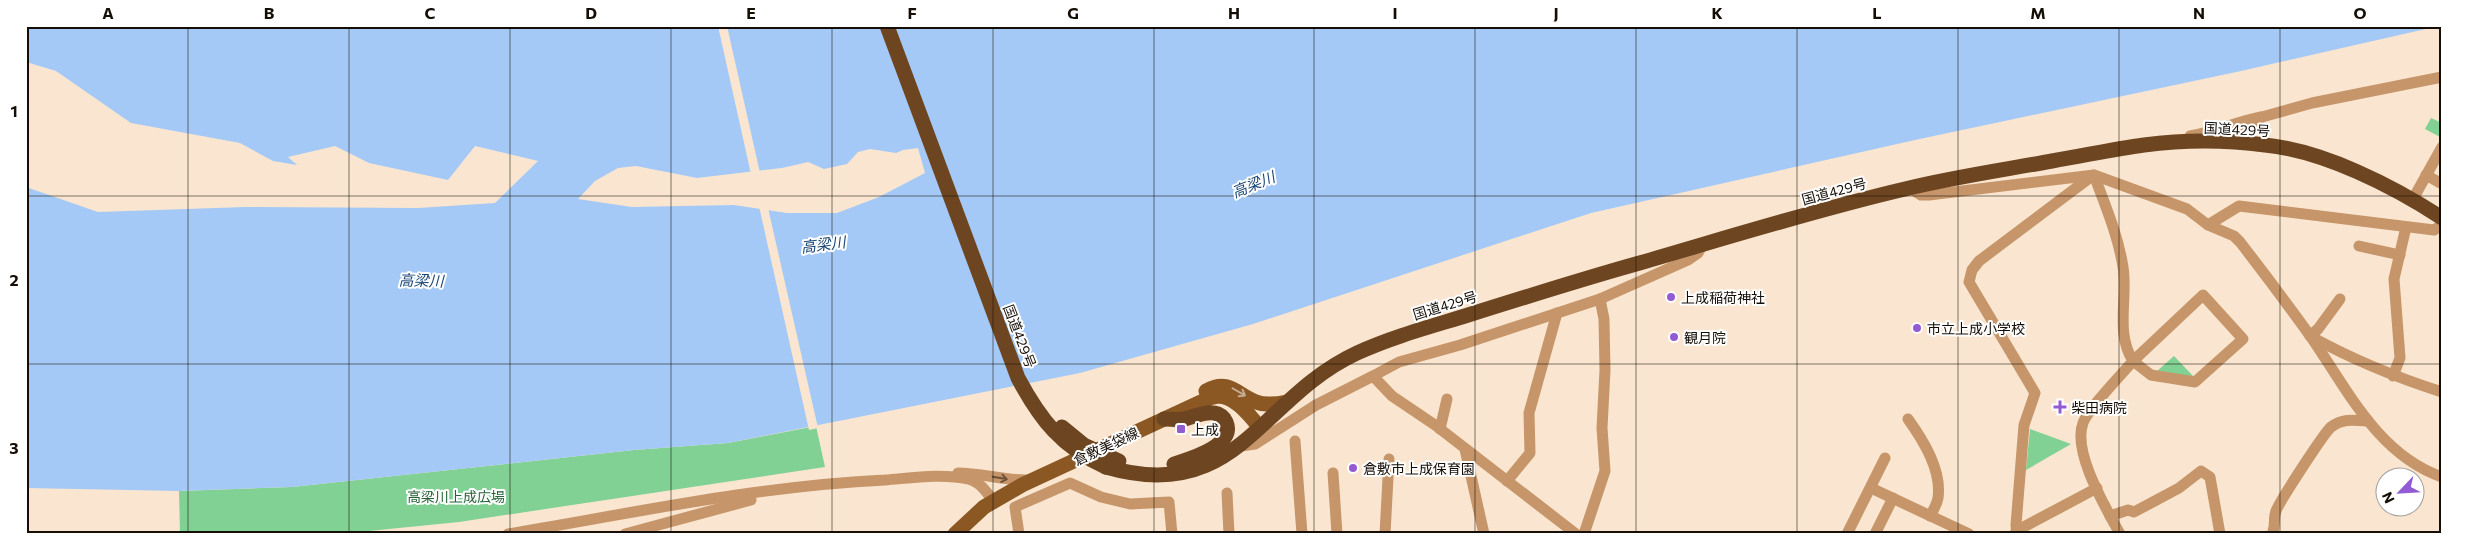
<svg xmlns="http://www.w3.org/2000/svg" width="2468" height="560" viewBox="0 0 2468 560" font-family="Commissioner,'Noto Sans JP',sans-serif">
	<rect width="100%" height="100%" fill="#fae6d0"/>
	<g fill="#81d194">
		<polygon points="2431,118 2442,123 2442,138 2425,129"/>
		<polygon points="2174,356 2194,377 2156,372"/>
		<polygon points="816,426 825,467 459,522 339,534 180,534 179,491 292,487 634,450 728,443"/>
		<polygon points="2030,429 2071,444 2026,470"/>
	</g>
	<path fill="#a4c9f6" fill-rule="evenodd" d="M 26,26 L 2439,26 L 2241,71 L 1915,140 L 1591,213 L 1253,324 L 1080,373 L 728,443 L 634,450 L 292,487 L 179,491 L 26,488 L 26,187 L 98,212 L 245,207 L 418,208 L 495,203 L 538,161 L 475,146 L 448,180 L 369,163 L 335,146 L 288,157 L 297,165 L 273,161 L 240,143 L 131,123 L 56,71 L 26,62 ZM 918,148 L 925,173 L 879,197 L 837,213 L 787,213 L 734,205 L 632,207 L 578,199 L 595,181 L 618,168 L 636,166 L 697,178 L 782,168 L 808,162 L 824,169 L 847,164 L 858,152 L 870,149 L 896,153 L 903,150 Z"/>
	<g fill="#fae6d0">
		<polygon points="718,26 727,26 760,173 751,174"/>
		<polygon points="759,206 768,208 818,428 809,430"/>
	</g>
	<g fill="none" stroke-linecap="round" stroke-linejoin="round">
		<g stroke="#c6966a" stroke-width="11">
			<path d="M 2190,136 C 2215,132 2236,122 2261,117"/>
			<polyline points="2227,143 2245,132 2262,117 2312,103 2442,77"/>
			<path d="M 2094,175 C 2105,205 2118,235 2123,267 C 2128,298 2115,333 2133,361 C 2122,374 2087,410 2083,423 C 2072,452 2106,508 2120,534"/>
			<polyline points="2426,175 2442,184"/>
			<path d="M 1910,188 L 1921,195 L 1929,195 L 2094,175 L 2187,209 L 2208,225 L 2234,236 L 2240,242 C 2264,273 2288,305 2311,337 C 2347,389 2378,455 2442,477"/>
			<polyline points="2413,199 2442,147"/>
			<polyline points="2208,225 2239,206 2434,230 2442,225"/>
			<polyline points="2359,246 2400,255"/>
			<polygon points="2203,295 2243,339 2195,382 2151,375 2133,361"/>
			<path d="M 2340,299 L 2318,329 L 2310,336 C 2353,360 2395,377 2442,392"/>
			<polyline points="1373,376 1399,362 1460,345 1600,299 1688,260 1698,253 1703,244"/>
			<polyline points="2393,376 2400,358 2394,279 2406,227"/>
			<path d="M 1908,419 C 1923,440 1942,470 1938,498 C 1937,504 1933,511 1930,516"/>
			<polyline points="1440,429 1447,399"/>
			<polyline points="1295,441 1302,534"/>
			<polyline points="1241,446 1255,444 1316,405 1373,376 1392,396 1435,425 1576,534"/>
			<polyline points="1465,449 1484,534"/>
			<path d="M 958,473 C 982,473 1005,481 1029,480"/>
			<polyline points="1333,473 1337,534"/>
			<polyline points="1507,481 1530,453 1529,413 1557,313"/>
			<polyline points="1871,488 1969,534"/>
			<polyline points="1227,493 1229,534"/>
			<polyline points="2110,516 2128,510 2134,512 2179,488 2201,471 2210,477 2220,534"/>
			<path d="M 508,534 C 633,513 758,486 885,480 C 911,478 942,473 968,479 C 980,482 986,491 993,501"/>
			<polyline points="625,534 751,500"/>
			<polyline points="1019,534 1015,507 1070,483 1101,497 1130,504 1169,502 1172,534"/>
			<polyline points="1385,534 1389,459"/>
			<polyline points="1584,534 1605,471 1602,428 1605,370 1604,319 1600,299"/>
			<polyline points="1847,534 1885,458"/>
			<polyline points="1875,534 1893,498"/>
			<polyline points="2015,534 2016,531 2097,488"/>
			<polyline points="2017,534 2016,525 2024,425 2035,393 1969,282 1972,270 1979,261 2092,176"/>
			<path d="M 2272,534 C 2276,526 2273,519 2276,511 C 2279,502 2324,433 2331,427 C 2343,418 2354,420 2368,421"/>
		</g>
		<g stroke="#8b5824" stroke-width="15">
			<path d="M 1206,391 C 1229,378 1237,395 1256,402 C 1266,406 1277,404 1287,402"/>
			<path d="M 955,534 L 984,507 L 1022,485 L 1203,401 C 1207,399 1213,397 1218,396 C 1235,396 1250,415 1259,427"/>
		</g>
		<g stroke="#6d4621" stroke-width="15">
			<path d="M 1164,419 C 1171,419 1178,420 1184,419 C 1194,417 1204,411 1214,413 C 1220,414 1224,418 1226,422 C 1236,446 1189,459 1174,464"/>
			<path d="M 1106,467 C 1238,505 1258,399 1357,353 C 1392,337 1429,327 1465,316 C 1522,298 1579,280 1636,264 C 1726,238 1815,210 1905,189 C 1954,177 2003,170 2052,161 C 2083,156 2113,149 2144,145 C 2183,140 2226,140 2265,145 C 2324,151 2393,186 2442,218"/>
		</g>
		<g stroke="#6d4621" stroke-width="15">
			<path d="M 887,26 L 1018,378 C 1040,419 1062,448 1106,467"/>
			<polyline points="1062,427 1084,445 1119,461"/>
		</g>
	</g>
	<defs><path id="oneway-shaft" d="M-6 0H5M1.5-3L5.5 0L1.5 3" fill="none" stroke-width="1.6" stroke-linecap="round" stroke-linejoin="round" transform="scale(1.25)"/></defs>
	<use stroke="#c5ac92" href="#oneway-shaft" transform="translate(1239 392) rotate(30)"/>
	<use stroke="#6e5238" href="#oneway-shaft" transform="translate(1000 478) rotate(10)"/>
	<path fill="none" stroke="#150e07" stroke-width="1" stroke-opacity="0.55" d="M 188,26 L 188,534M 349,26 L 349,534M 510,26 L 510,534M 671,26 L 671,534M 832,26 L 832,534M 993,26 L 993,534M 1154,26 L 1154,534M 1314,26 L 1314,534M 1475,26 L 1475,534M 1636,26 L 1636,534M 1797,26 L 1797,534M 1958,26 L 1958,534M 2119,26 L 2119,534M 2280,26 L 2280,534M 26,196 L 2442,196M 26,364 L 2442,364"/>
	<g fill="#925bd4" stroke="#fff" stroke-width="2">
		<circle cx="1671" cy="297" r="5"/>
		<circle cx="1917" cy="328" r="5"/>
		<circle cx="1674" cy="337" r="5"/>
		<path d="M2057.5 399.5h5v5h5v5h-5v5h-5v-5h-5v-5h5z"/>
		<rect x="1176" y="424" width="10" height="10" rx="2.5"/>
		<circle cx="1353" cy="468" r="5"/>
	</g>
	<g text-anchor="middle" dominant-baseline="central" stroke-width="4" stroke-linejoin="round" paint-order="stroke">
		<g font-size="14" fill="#150e07" stroke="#fff">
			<text transform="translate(2237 129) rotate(3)">国道429号</text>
			<text transform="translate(1834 191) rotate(-15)">国道429号</text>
			<text transform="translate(1445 305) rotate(-17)">国道429号</text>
			<text transform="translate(1020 336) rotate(69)">国道429号</text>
			<text transform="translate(1106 446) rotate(-25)">倉敷美袋線</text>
		</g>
		<g font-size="14" fill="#150e07" stroke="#fff" text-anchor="start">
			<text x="1681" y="297">上成稲荷神社</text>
			<text x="1927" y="328">市立上成小学校</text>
			<text x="1684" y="337">観月院</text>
			<text x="2071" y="407">柴田病院</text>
			<text x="1191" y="429">上成</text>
			<text x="1363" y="468">倉敷市上成保育園</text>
		</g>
		<g font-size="14" fill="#276338" stroke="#fff">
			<text x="456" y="496">高梁川上成広場</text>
		</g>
		<g font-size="15" font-style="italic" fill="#1a4574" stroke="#fff">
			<text transform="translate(1253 184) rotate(-22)">高梁川</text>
			<text transform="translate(823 244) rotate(-7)">高梁川</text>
			<text transform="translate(421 280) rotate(1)">高梁川</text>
		</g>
	</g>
	<rect width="2468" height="560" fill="none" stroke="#ffffff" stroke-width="55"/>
	<g transform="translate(2400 492) rotate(245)"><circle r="24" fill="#ffffff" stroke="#a19f9c"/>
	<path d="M0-4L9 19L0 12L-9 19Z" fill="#925bd4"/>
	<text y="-8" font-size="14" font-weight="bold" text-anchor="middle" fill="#150e07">N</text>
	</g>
	<rect x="28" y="28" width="2412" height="504" fill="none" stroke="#150e07" stroke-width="2"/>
	<g font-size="16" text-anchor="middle" font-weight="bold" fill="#150e07">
		<text x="108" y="19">A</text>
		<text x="269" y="19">B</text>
		<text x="430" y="19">C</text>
		<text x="591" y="19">D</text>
		<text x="751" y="19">E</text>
		<text x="912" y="19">F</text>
		<text x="1073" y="19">G</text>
		<text x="1234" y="19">H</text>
		<text x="1395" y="19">I</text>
		<text x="1556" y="19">J</text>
		<text x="1717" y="19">K</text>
		<text x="1877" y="19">L</text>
		<text x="2038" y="19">M</text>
		<text x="2199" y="19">N</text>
		<text x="2360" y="19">O</text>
		<text x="14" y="117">1</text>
		<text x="14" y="286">2</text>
		<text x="14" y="454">3</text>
	</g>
</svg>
